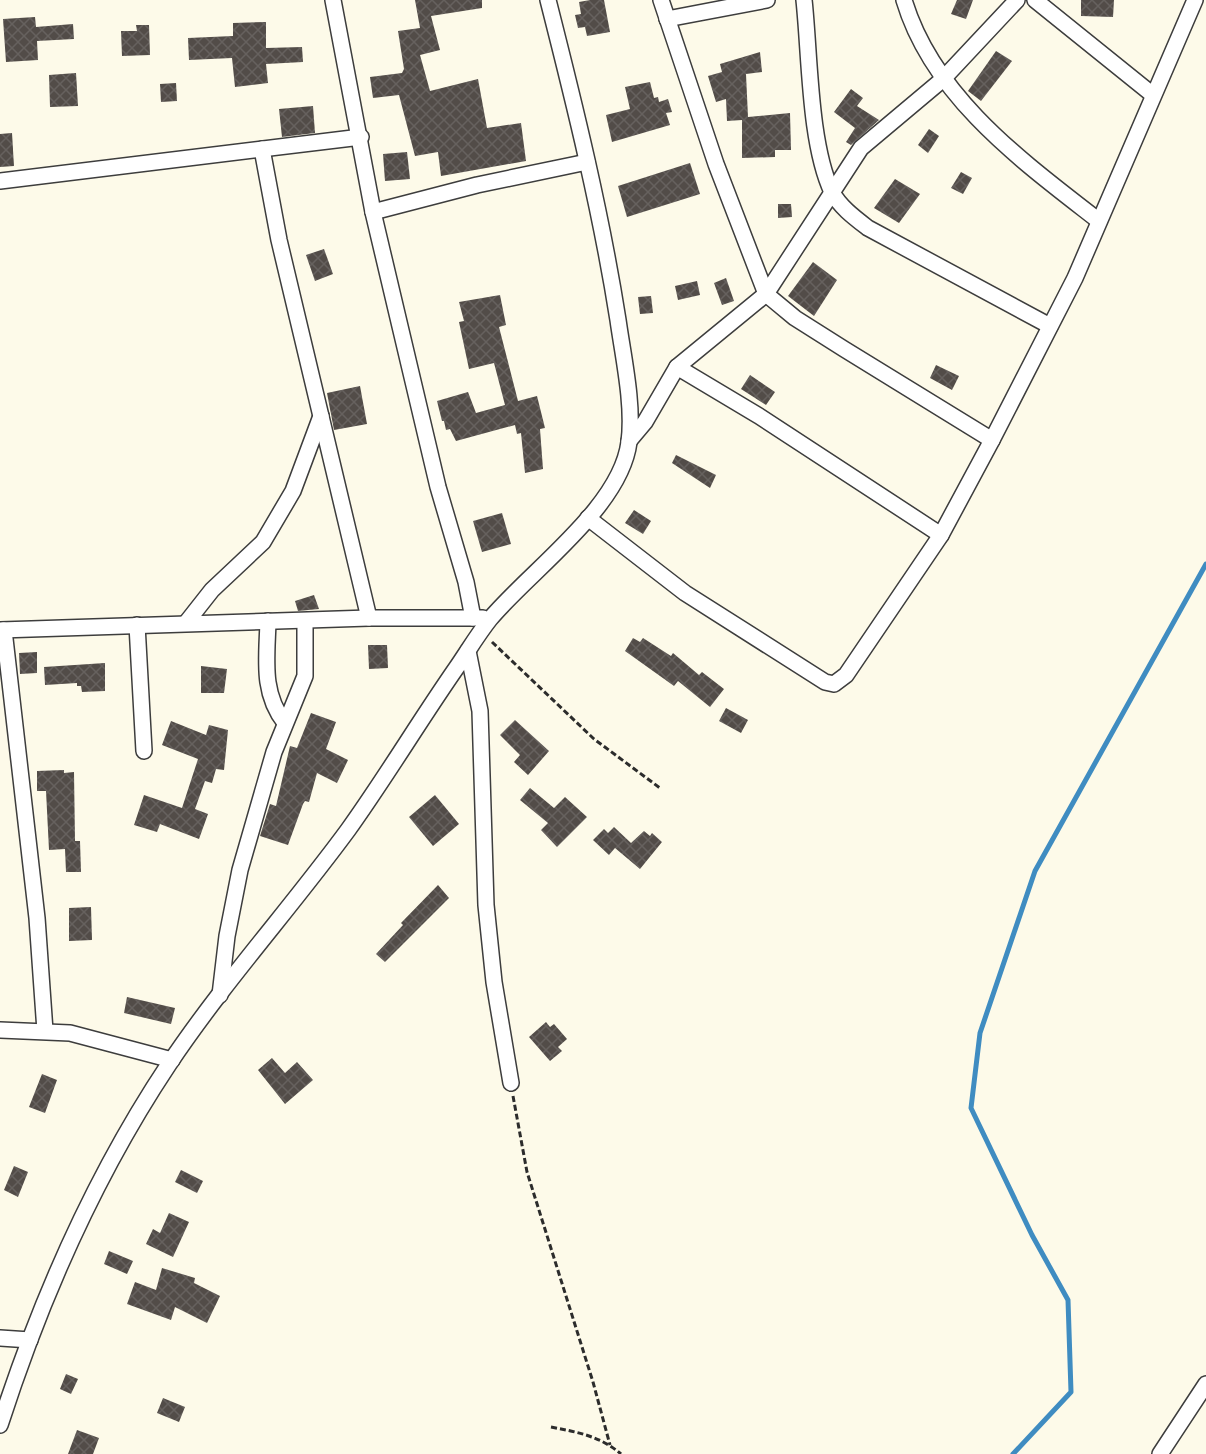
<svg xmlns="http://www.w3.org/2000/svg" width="1206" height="1454" viewBox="0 0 1206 1454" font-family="'PT Serif',serif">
	<defs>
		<pattern id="building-cross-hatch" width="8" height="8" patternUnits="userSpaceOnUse" patternTransform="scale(1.5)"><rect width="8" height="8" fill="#524c48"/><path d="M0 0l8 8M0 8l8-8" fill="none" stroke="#66615e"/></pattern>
	</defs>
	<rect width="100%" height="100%" fill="#fdfae9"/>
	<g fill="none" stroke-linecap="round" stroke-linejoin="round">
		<polyline stroke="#3f8cc1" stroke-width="5" points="1013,1454 1071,1392 1068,1300 1032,1235 971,1108 980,1033 1035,871 1206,564"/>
	</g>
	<g fill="url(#building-cross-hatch)">
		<polygon points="415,0 482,0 482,8 431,16 440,50 420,55 430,91 478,79 487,128 521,123 526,161 441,176 438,152 415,156 399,95 373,98 370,77 402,73 404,69 398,31 420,28"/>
		<polygon points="590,0 604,0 610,32 587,36 585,27 578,28 575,15 581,14 579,2"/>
		<polygon points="957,0 973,0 966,19 951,14"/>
		<polygon points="1081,0 1114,0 1113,17 1081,16"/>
		<polygon points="35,17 36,27 73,24 74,39 37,41 38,60 6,62 3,19"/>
		<polygon points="266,22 266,48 302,47 303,62 266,64 268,83 235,87 232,58 189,60 188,38 233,36 233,23"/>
		<polygon points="136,25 149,25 150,55 122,56 121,31 137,31"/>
		<polygon points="996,51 1012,61 981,101 968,91"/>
		<polygon points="760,52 762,72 746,74 748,117 790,113 791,150 775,150 775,157 742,158 742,120 727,121 726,99 716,102 708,76 722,72 720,64"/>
		<polygon points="76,73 78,106 50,107 49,75"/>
		<polygon points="650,82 654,98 658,97 659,102 668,99 672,112 666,113 670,125 612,142 606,115 630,109 625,87"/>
		<polygon points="176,83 177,101 161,102 160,84"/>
		<polygon points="851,89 863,98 857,106 879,120 851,145 846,142 855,128 834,112"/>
		<polygon points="313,106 315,133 282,137 279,109"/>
		<polygon points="929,129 939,136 928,153 918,145"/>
		<polygon points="12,133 14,166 0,167 0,134"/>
		<polygon points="407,152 410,179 385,181 383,154"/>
		<polygon points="690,163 700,194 627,217 618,186"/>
		<polygon points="961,172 972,178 963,194 951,188"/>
		<polygon points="895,179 920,194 899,223 874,208"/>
		<polygon points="778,204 791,204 792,217 778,218"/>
		<polygon points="324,249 333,274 315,281 306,255"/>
		<polygon points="813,262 837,280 814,316 788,296"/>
		<polygon points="726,278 734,301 722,305 714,283"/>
		<polygon points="697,281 700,295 678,300 675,286"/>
		<polygon points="500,295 506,325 499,327 518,401 537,396 545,428 540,429 543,469 525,473 521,433 517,434 515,425 456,441 450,429 446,430 444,421 442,421 437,401 468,392 476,413 505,405 494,363 469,369 459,322 464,321 459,302"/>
		<polygon points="651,296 653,313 640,314 638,297"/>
		<polygon points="936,365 959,376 952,390 930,378"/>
		<polygon points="750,375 775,392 766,405 741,389"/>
		<polygon points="360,386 367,424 334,430 327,393"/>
		<polygon points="676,455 716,475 710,488 672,463"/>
		<polygon points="634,510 651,521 643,534 625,523"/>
		<polygon points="502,513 511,544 482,552 473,521"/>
		<polygon points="314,595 319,609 298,611 295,601"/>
		<polygon points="633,638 640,642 643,638 671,656 673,653 699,675 702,672 724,689 710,707 678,681 674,686 625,651"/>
		<polygon points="368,645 387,645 388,668 369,669"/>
		<polygon points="37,652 37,673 20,674 19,653"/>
		<polygon points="105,663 105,691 82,692 81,686 77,686 77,683 45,685 44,667"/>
		<polygon points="201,666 227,669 224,693 201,693"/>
		<polygon points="726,708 748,720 741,733 719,721"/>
		<polygon points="311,713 336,722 326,749 348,760 337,783 317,773 309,802 305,801 303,804 288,845 260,836 270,804 276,806 290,746 297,748"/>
		<polygon points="515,720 549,751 528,775 514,762 520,755 500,735"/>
		<polygon points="171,721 206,735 209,725 228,730 224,770 216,769 212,783 205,781 195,809 208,814 199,839 160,824 157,832 134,825 144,795 182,808 198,759 162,745"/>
		<polygon points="64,770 64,773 74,772 75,841 80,841 81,872 66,872 65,849 49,850 46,791 37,791 37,771"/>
		<polygon points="530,788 554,808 565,797 587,817 557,847 541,830 548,823 520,800"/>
		<polygon points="435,795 459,824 433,846 409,817"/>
		<polygon points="614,827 631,843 644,831 650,836 652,833 662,842 640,869 615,848 609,855 593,840 604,829 608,833"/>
		<polygon points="438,885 449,898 385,962 376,954 403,925 401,923"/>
		<polygon points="91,907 92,940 69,941 69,908"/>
		<polygon points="127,997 175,1008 171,1024 124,1013"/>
		<polygon points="546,1022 550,1027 554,1024 567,1039 558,1047 562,1051 550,1061 529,1037"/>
		<polygon points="272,1058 285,1073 297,1062 313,1080 285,1104 258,1070"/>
		<polygon points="42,1074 57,1080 45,1113 29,1107"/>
		<polygon points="14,1166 28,1172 18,1197 4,1190"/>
		<polygon points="181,1170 203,1181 197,1193 175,1182"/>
		<polygon points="169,1213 189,1222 173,1257 146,1244 153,1229 160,1233"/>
		<polygon points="109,1251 133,1261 127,1274 104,1264"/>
		<polygon points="162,1268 195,1278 194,1283 220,1296 207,1323 175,1307 171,1320 127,1304 135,1282 156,1290"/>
		<polygon points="66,1374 78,1379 71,1394 60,1389"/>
		<polygon points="163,1398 185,1407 179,1422 157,1413"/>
		<polygon points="77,1430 99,1438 93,1454 68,1454"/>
	</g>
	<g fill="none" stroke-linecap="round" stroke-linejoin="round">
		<defs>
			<g id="street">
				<polyline points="333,0 373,212 438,487 466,582 473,618"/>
				<polyline points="661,0 716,164 766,294 795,318 844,349 992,440"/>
				<path d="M 804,0 C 810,55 809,143 832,192 C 840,207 855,218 868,228 L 1050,326"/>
				<path d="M 904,0 C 933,97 1022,161 1099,221"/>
				<polyline points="1035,0 1153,95"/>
				<polyline points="667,19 767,0"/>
				<polyline points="262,149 279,240 369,618"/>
				<polyline points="0,181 361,137"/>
				<polyline points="373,212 477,185 587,162"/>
				<polyline points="677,367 759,416 941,535"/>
				<polyline points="629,441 645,422 677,367 766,294 861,148 942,80 1017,0"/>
				<polyline points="588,518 685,593 825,682 834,684 846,675 941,535 992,440 1075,278 1195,0"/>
				<path d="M 268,621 C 267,658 261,693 285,723"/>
				<polyline points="186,623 212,590 263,542 293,491 321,416"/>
				<polyline points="137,625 144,751"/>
				<polyline points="0,630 369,618 483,618"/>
				<polyline points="4,630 37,918 45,1031"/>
				<polyline points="468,651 480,711 486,905 494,982 511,1083"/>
				<polyline points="220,995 227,936 240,870 274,752 305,676 305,621"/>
				<polyline points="0,1030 70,1033 172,1060"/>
				<polyline points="0,1338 30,1340"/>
				<path d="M 0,1425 C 41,1298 95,1175 169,1064 C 224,982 290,909 348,830 C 386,777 420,720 457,667 C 468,651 478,634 490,619 C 531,570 621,507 629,442 C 634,405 623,356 618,320 C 601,212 575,106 548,0"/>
				<polyline points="1160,1454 1206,1384"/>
			</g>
		</defs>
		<use href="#street" stroke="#3d3d3d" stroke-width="18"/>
		<g stroke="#2c2c2c" stroke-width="3" stroke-dasharray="6 3" stroke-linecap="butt">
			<polyline points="492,642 594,739 660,788"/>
			<polyline points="513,1096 527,1172 593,1382 610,1445"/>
			<path d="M 551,1427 C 577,1432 600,1436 621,1454"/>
		</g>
		<use href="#street" stroke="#fff" stroke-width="15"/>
	</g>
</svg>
